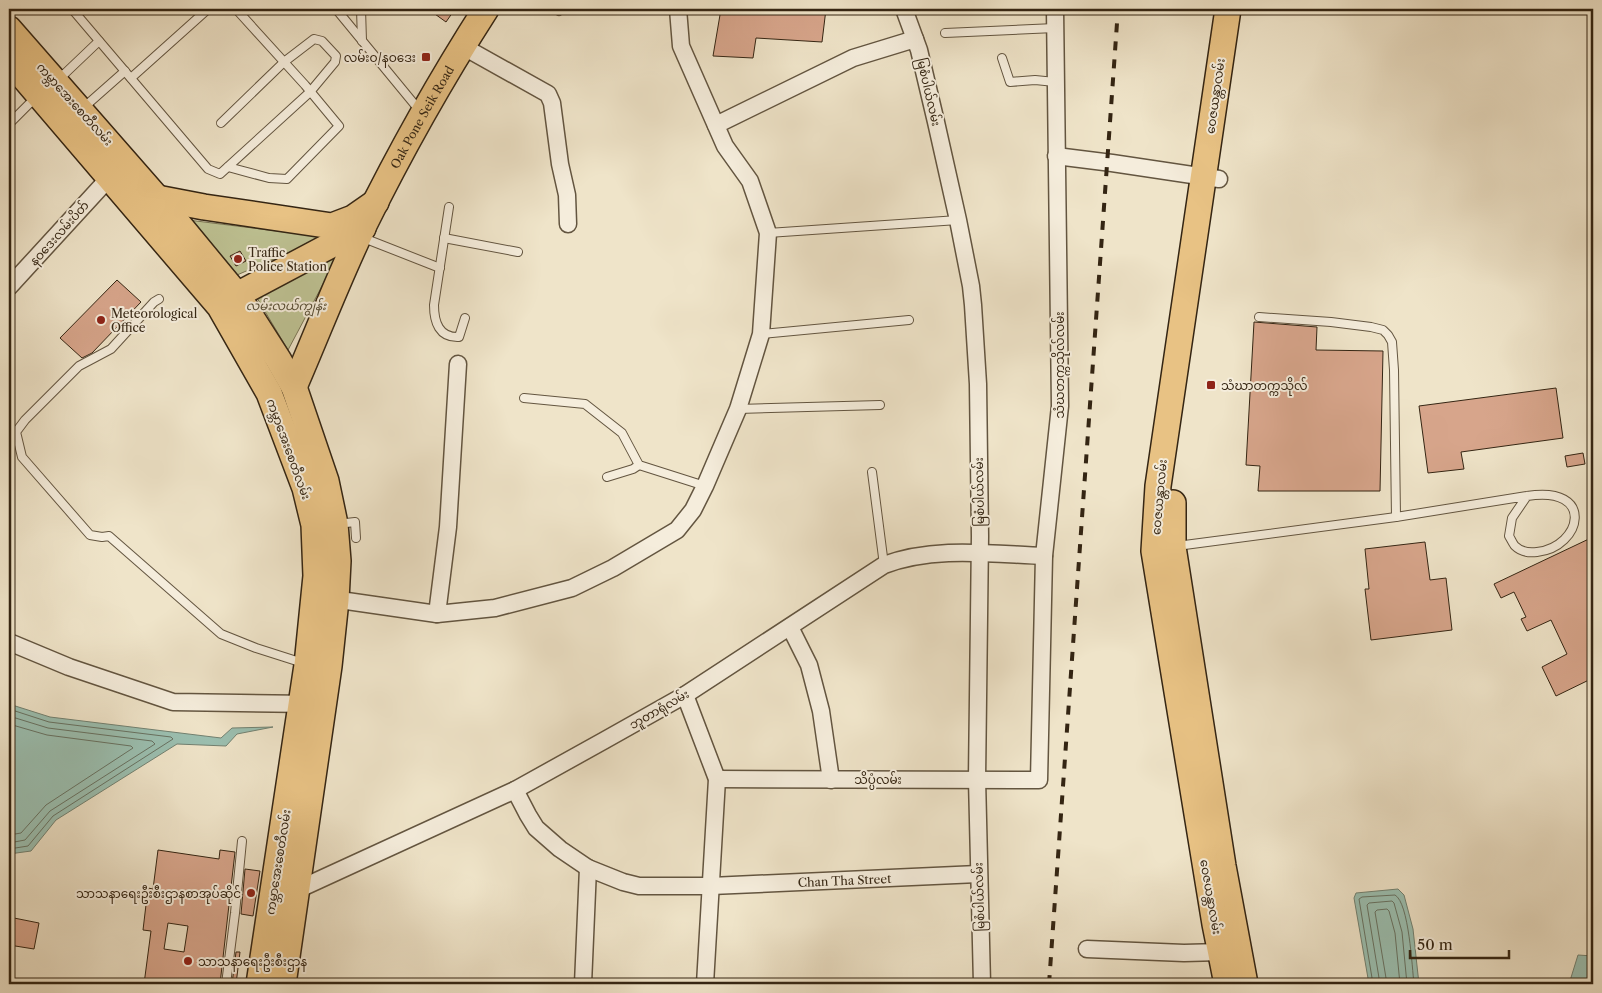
<svg xmlns="http://www.w3.org/2000/svg" width="1602" height="993" viewBox="0 0 1602 993" font-family="'Libre Caslon Text','Noto Sans Myanmar',serif">
	<rect width="100%" height="100%" fill="#efe4c9"/>
	<filter id="stains"><feTurbulence type="fractalNoise" baseFrequency=".004" numOctaves="4"/><feColorMatrix values="0 0 0 0 .2 0 0 0 0 .09 0 0 0 0 .02 0 0 0 .5 -.17"/></filter>
	<radialGradient id="worn" r=".72"><stop offset=".6" stop-color="#630" stop-opacity="0"/><stop offset="1" stop-color="#630" stop-opacity=".3"/></radialGradient>
	<g fill="#bec293" stroke="#797453">
		<polygon points="188,220 325,237 237,275"/>
		<polygon points="339,254 288,350 257,298"/>
	</g>
	<g fill="#9bbfb0" stroke="#728171">
		<polygon points="9,704 50,717 221,738 232,728 273,727 237,734 226,746 177,744 56,820 31,851 9,854"/>
		<polygon points="1398,889 1404,895 1413,929 1419,984 1369,984 1354,898 1356,893"/>
		<polygon points="1578,955 1593,956 1593,984 1569,984"/>
	</g>
	<g fill="none" stroke-linecap="round" stroke-linejoin="round">
		<g stroke="#687262" stroke-width="1">
			<polyline points="9,709 49,722 171,737 173,739 53,816 28,846 9,849"/>
			<polyline points="9,716 48,728 152,741 155,744 50,811 25,840 9,843"/>
			<polyline points="9,724 47,735 131,746 133,748 46,805 21,833 9,835"/>
			<path d="M 1373,984 L 1359,899 L 1362,897 L 1395,895 C 1409,903 1412,967 1414,984"/>
			<polyline points="1380,984 1367,905 1369,903 1392,901 1394,903 1402,932 1407,984"/>
			<polyline points="1387,984 1375,912 1377,910 1387,909 1389,911 1395,933 1400,984"/>
		</g>
	</g>
	<g fill="#d7a58b" stroke="#342513" fill-rule="evenodd">
		<polygon points="428,9 455,9 446,22"/>
		<polygon points="721,9 826,9 822,42 756,38 753,58 713,56"/>
		<polygon points="240,251 246,261 236,266 230,256"/>
		<polygon points="117,280 141,302 92,353 82,358 60,338"/>
		<polygon points="1254,322 1317,327 1316,350 1383,351 1380,491 1258,491 1260,466 1246,465"/>
		<polygon points="1556,388 1563,438 1461,452 1464,469 1428,473 1419,406"/>
		<polygon points="1583,453 1585,464 1567,467 1565,456"/>
		<polygon points="1593,537 1593,678 1556,696 1542,667 1567,654 1551,620 1527,631 1521,619 1526,617 1514,592 1501,598 1494,584"/>
		<polygon points="1425,542 1430,580 1446,578 1452,630 1371,640 1365,589 1369,589 1365,549"/>
		<path d="M 158,850 L 219,859 L 220,850 L 235,852 L 220,984 L 182,984 L 157,981 L 156,984 L 144,984 L 151,931 L 143,930 L 148,888 L 153,889 ZM 168,923 L 188,926 L 184,952 L 164,949 Z"/>
		<polygon points="245,869 260,871 253,916 241,914"/>
		<polygon points="9,917 39,923 34,949 9,945"/>
		<polygon points="236,952 240,952 236,984 232,984"/>
	</g>
	<g fill="none" stroke-linecap="round" stroke-linejoin="round">
		<defs>
			<g id="service">
				<polyline points="72,9 208,169 220,174 310,92 335,62 336,56 322,41 314,39 284,62 221,123"/>
				<polyline points="336,9 420,111"/>
				<polyline points="361,9 362,41"/>
				<polyline points="556,9 559,11 561,9"/>
				<polyline points="945,33 1055,28"/>
				<polyline points="1002,58 1010,82 1035,80 1055,82"/>
				<polyline points="131,78 208,9"/>
				<polyline points="57,81 99,41"/>
				<polyline points="82,109 125,71"/>
				<polyline points="9,124 36,97"/>
				<polyline points="228,167 269,178 287,179 339,126 305,85 236,9"/>
				<path d="M 449,207 L 434,305 C 434,322 439,338 459,337 L 465,318"/>
				<polyline points="768,233 958,220"/>
				<polyline points="361,237 440,268"/>
				<polyline points="444,238 518,252"/>
				<polyline points="159,299 154,302 111,349 79,366 25,420 16,432 22,457 90,535 102,537 109,536 221,634 256,648 303,663"/>
				<polyline points="1259,317 1331,322 1371,327 1383,330 1388,335 1392,342 1394,370 1396,517"/>
				<polyline points="761,334 909,320"/>
				<polyline points="524,398 585,404 622,433 639,465 705,486"/>
				<polyline points="738,409 880,405"/>
				<polyline points="872,472 884,565"/>
				<polyline points="607,477 633,469 639,465"/>
				<polyline points="337,524 355,522 356,538"/>
				<path d="M 1177,546 L 1396,517 L 1527,496 C 1596,485 1582,547 1537,552 C 1529,553 1521,552 1515,546 C 1513,544 1511,539 1509,536 L 1512,518 L 1527,496"/>
				<polyline points="226,984 235,913 242,841"/>
			</g>
			<g id="minor">
				<polyline points="904,9 919,50 936,122 958,220 971,286 973,305 978,384 980,536 977,779 982,984"/>
				<polyline points="462,46 548,94 552,103 560,164 567,195 568,224"/>
				<polyline points="716,125 853,58 915,39"/>
				<polyline points="1056,156 1112,163 1219,179"/>
				<polyline points="9,287 109,178"/>
				<polyline points="326,598 437,614 495,608 572,588 613,568 677,530 693,510 705,486 738,409 761,334 768,233 750,181 725,146 681,46 678,9"/>
				<polyline points="437,614 448,527 458,364"/>
				<polyline points="790,627 809,665 821,711 831,780"/>
				<polyline points="9,642 69,667 173,702 311,704"/>
				<polyline points="685,695 717,779 705,984"/>
				<polyline points="717,779 1039,780 1044,556 1060,406 1055,9"/>
				<path id="s1" d="M 515,790 L 528,815 L 536,828 L 560,849 L 588,868 L 623,882 L 639,886 L 711,886 L 978,874"/>
				<path d="M 291,889 L 297,890 L 515,790 L 605,740 L 685,695 L 884,565 C 934,546 991,554 1044,556"/>
				<polyline points="1087,949 1184,953 1221,952"/>
				<polyline points="583,984 588,868"/>
			</g>
			<g id="primary">
				<polyline points="9,29 157,198 237,295 278,359 294,387 326,481 335,524 338,561 336,600 329,666 283,984"/>
				<polyline points="9,60 220,307 269,393 305,488 314,525 316,576 307,665 259,984"/>
				<polyline points="157,198 204,207 332,226 353,218 376,202"/>
				<polyline points="225,304 237,295 363,228"/>
				<path id="s2" d="M 294,387 C 317,334 338,279 363,227 C 400,152 441,79 486,9"/>
				<polyline points="1173,503 1173,547 1223,866 1245,984"/>
				<polyline points="1227,984 1215,924 1154,551 1158,486 1228,9"/>
			</g>
		</defs>
		<use href="#service" stroke="#635540" stroke-width="10"/>
		<use href="#minor" stroke="#635540" stroke-width="19"/>
		<use href="#primary" stroke="#342513" stroke-width="28"/>
		<use href="#service" stroke="#f5eddc" stroke-width="8"/>
		<use href="#minor" stroke="#f5eddc" stroke-width="16"/>
		<use href="#primary" stroke="#e8c284" stroke-width="25"/>
		<polyline stroke="#342513" stroke-width="4" stroke-dasharray="9 9" stroke-linecap="butt" points="1049,984 1118,9"/>
	</g>
	<g fill="#8f2418" stroke="#f5eddc" stroke-width="2">
		<rect x="421" y="52" width="10" height="10" rx="2.5"/>
		<circle cx="238" cy="259" r="5"/>
		<circle cx="101" cy="320" r="5"/>
		<rect x="1206" y="380" width="10" height="10" rx="2.5"/>
		<circle cx="251" cy="893" r="5"/>
		<circle cx="188" cy="961" r="5"/>
	</g>
	<g text-anchor="middle" dominant-baseline="central" stroke-width="4" stroke-linejoin="round" paint-order="stroke">
		<g font-size="12" fill="#342513" stroke="#f5eddc" text-anchor="start">
			<text x="416" y="57" text-anchor="end">လမ်းဝ/နဝဒေး</text>
			<text x="248" y="252">Traffic<tspan x="248" dy="14">Police Station</tspan></text>
			<text x="111" y="313">Meteorological<tspan x="111" dy="14">Office</tspan></text>
			<text x="1221" y="385">သံဃာတက္ကသိုလ်</text>
			<text x="241" y="893" text-anchor="end">သာသနာရေးဦးစီးဌာနစာအုပ်ဆိုင်</text>
			<text x="198" y="961">သာသနာရေးဦးစီးဌာန</text>
		</g>
		<g font-size="12" fill="#342513" stroke="#f5eddc">
			<text transform="translate(929 92) rotate(77)">မြစံပါယ်လမ်း</text>
			<text transform="translate(1215 96) rotate(-82)">ဝေဇယန္တာလမ်း</text>
			<text transform="translate(75 104) rotate(48)">ကမ္ဘာအေးစေတီလမ်း</text>
			<text stroke="none"><textPath href="#s2" startOffset="299">Oak Pone Seik Road</textPath></text>
			<text transform="translate(59 233) rotate(-48)">နဝဒေးလမ်းပိတ်</text>
			<text transform="translate(1059 365) rotate(-90)">သံဃတက္ကသိုလ်လမ်း</text>
			<text transform="translate(289 449) rotate(70)">ကမ္ဘာအေးစေတီလမ်း</text>
			<text transform="translate(979 492) rotate(-91)">မြစံပါယ်လမ်း</text>
			<text transform="translate(1159 497) rotate(-85)">ဝေဇယန္တာလမ်း</text>
			<text transform="translate(659 709) rotate(-30)">ဘူတာရုံလမ်း</text>
			<text x="878" y="779">သိပ္ပံလမ်း</text>
			<text transform="translate(278 862) rotate(-81)">ကမ္ဘာအေးစေတီလမ်း</text>
			<text stroke="none"><textPath href="#s1" startOffset="369">Chan Tha Street</textPath></text>
			<text transform="translate(979 897) rotate(-92)">မြစံပါယ်လမ်း</text>
			<text transform="translate(1211 897) rotate(80)">ဝေဇယန္တာလမ်း</text>
		</g>
		<g font-size="12" font-style="italic" fill="#564c33" stroke="#f5eddc">
			<text x="286" y="305">လမ်းလယ်ကျွန်း</text>
		</g>
	</g>
	<rect width="1602" height="993" fill="none" stroke="#efe4c9" stroke-width="30"/>
	<rect x="10" y="10" width="1582" height="973" fill="none" stroke="#342513" stroke-width="2.5"/>
	<rect x="15" y="15" width="1572" height="963" fill="none" stroke="#342513"/>
	<path d="M1410 950v8h99v-8" fill="none" stroke="#342513" stroke-width="2.5"/>
	<text x="1417" y="950" font-size="15" fill="#342513" stroke="#f5eddc" stroke-width="4" paint-order="stroke">50 m</text>
	<rect width="100%" height="100%" filter="url(#stains)"/>
	<rect width="100%" height="100%" fill="url(#worn)"/>
</svg>
